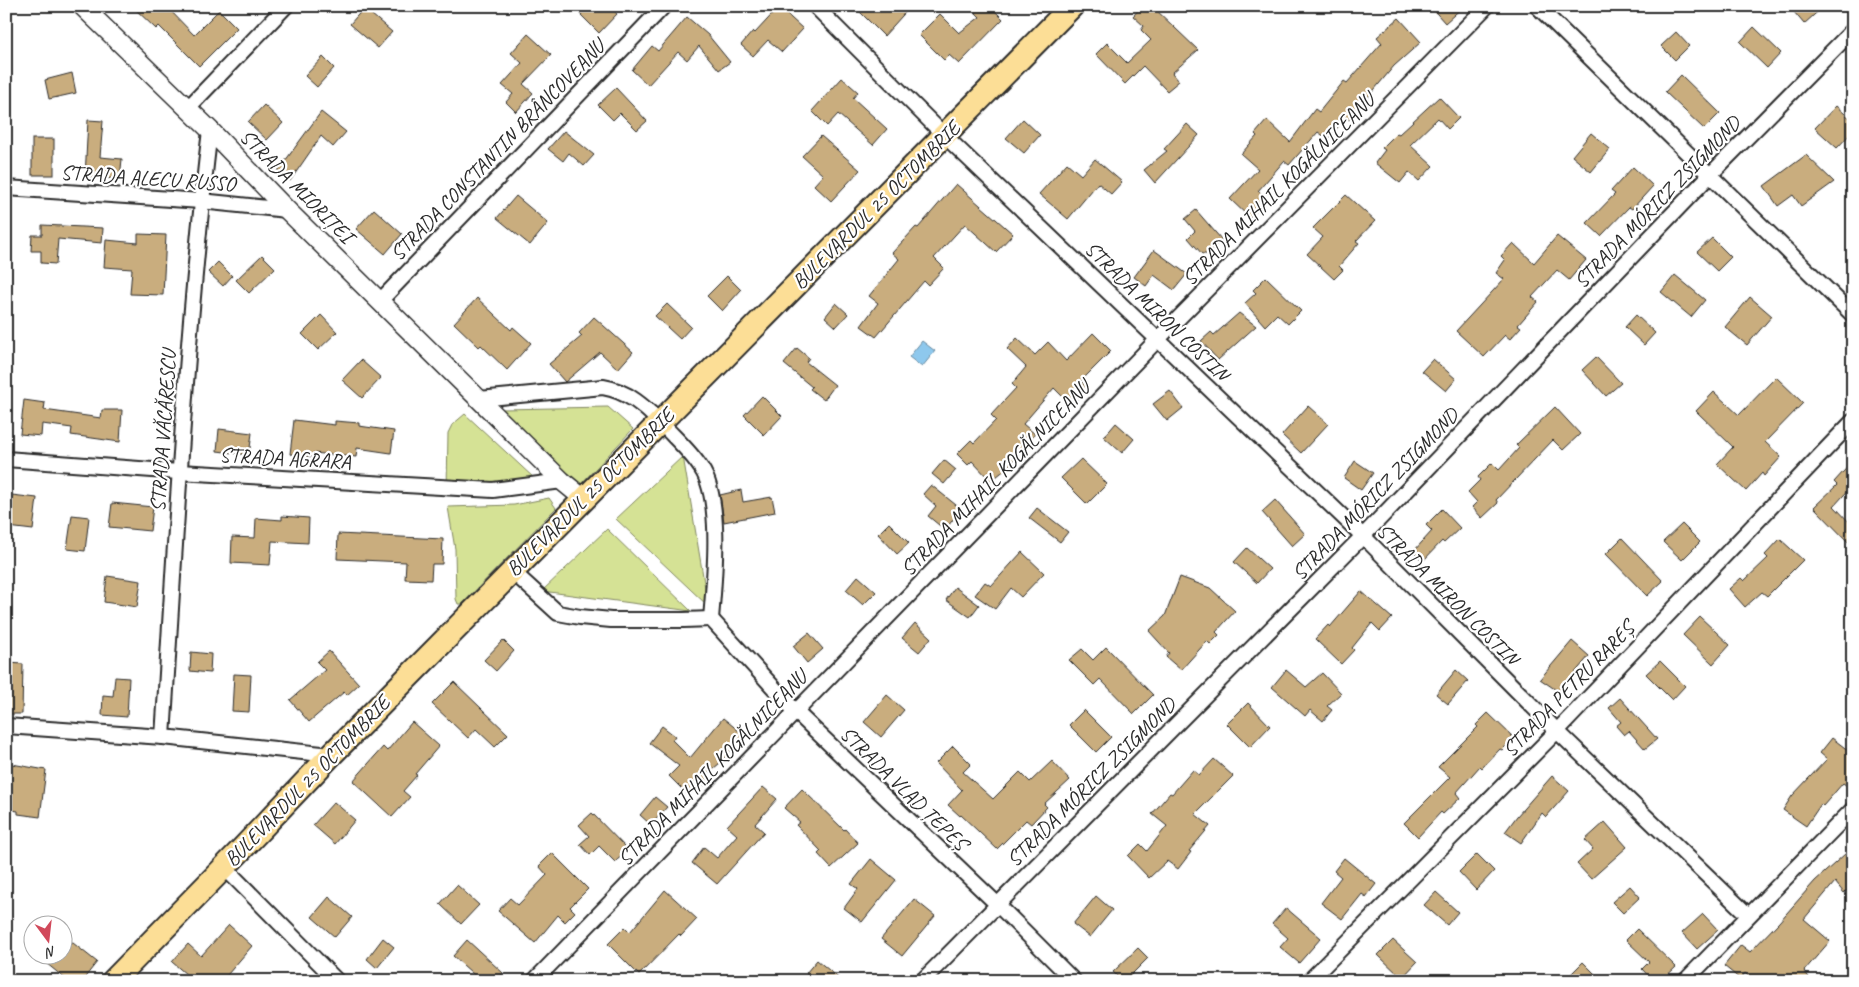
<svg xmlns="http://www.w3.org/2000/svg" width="1859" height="987" viewBox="0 0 1859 987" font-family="Caveat,sans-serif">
	<rect width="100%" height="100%" fill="#fff"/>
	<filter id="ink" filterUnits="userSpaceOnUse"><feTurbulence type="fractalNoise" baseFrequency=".02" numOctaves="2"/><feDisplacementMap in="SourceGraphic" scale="10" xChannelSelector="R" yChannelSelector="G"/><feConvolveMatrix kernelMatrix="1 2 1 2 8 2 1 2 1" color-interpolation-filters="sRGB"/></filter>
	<g filter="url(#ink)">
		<g fill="#d5e295" stroke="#808660">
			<polygon points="608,407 633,429 578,487 497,411 502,409"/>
			<polygon points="465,414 535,479 447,489 448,433 452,425"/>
			<polygon points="683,456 708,606 616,519"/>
			<polygon points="549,498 556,508 462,604 458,604 456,599 455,549 448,507 514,505"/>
			<polygon points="607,529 691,611 542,591"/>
		</g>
		<polygon fill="#8ec8ed" stroke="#66899f" points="922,341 935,351 922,367 909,357"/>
		<g fill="#c9ad7e" stroke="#2b2b2b">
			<polygon points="132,6 166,6 194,35 219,10 237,28 199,66 159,26 156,29"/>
			<polygon points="572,6 609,6 617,14 599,33"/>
			<polygon points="854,6 911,6 884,36"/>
			<polygon points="969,6 990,6 1003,19 959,64 949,55 944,60 919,35 940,14 959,33 980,17"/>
			<polygon points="1142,6 1152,6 1198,50 1172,73 1179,81 1167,91 1143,66 1125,84 1096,54 1107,43 1127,63 1151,40 1141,30 1144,26 1133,16"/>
			<polygon points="1430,6 1464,6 1445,23"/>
			<polygon points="1789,6 1824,6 1804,24"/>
			<polygon points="779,7 803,29 782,52 768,40 753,56 741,45 753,31 755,33"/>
			<polygon points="364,8 392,32 378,48 350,24"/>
			<polygon points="687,17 708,35 730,62 719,70 699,46 687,60 678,52 648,85 632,70 652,46 658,51"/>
			<polygon points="1399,18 1421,42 1394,66 1349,120 1346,117 1328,139 1318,132 1289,165 1284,161 1258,191 1267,199 1250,218 1230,199 1258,169 1241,154 1257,136 1255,134 1267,120 1290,142 1315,109 1319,112 1344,81 1347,83 1382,43 1377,37"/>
			<polygon points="1754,27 1781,53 1767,68 1740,42"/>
			<polygon points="1676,32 1689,46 1675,60 1661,46"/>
			<polygon points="528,34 551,55 523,84 533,93 516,112 506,102 513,94 502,85 522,63 511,53"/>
			<polygon points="323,57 334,68 317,87 305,76"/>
			<polygon points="72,73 76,93 49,99 45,80"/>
			<polygon points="1681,75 1720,113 1704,129 1665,92"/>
			<polygon points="842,78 858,92 853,98 887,129 873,145 838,114 827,126 812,111"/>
			<polygon points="616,88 647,121 637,130 620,113 613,120 598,105"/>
			<polygon points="1439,97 1459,118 1448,129 1438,118 1410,145 1433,166 1419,181 1409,172 1400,183 1375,163 1385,150 1382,148 1397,133 1399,134"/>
			<polygon points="264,105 283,123 267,140 248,122"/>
			<polygon points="1836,106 1853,121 1853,131 1837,148 1815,128"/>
			<polygon points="321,112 346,132 333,147 321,136 290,181 277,172"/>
			<polygon points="1023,119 1040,135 1024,153 1006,138"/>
			<polygon points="88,120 103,121 100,157 122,159 120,179 85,177"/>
			<polygon points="1187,124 1199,135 1155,183 1144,170 1167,151 1164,149"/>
			<polygon points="564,131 594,155 584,166 569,153 563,161 548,149"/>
			<polygon points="1591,133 1610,149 1591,172 1572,156"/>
			<polygon points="821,136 860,170 831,201 814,185 823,175 802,156"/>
			<rect x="32" y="139" width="22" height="36"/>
			<polygon points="1806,155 1834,182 1801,206 1793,195 1778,206 1764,186"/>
			<polygon points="1095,159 1122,182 1111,194 1098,183 1068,219 1039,194 1067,163 1081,175"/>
			<polygon points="1633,167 1653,186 1632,209 1629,207 1601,236 1587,223 1615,194 1611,191"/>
			<polygon points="956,184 1013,234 996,252 965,224 934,258 944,268 928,285 924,281 876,337 861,326 878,303 869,296 899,259 892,253 916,227 918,228"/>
			<polygon points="1346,195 1375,221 1356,241 1359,243 1339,266 1343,270 1334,279 1307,254 1323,237 1313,228"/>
			<polygon points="516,196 548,223 530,245 497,218"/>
			<polygon points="374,209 402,234 385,254 356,229"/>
			<polygon points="1196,210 1222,240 1207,254 1202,254 1188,238 1195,231 1185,219"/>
			<polygon points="42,225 103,228 102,243 58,239 56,264 41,263 41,251 31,251 32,235 42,235"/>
			<polygon points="138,234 166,235 163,295 130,294 132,269 104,267 106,240 138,243"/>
			<polygon points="1557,236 1586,260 1569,280 1557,270 1532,297 1538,302 1518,325 1521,327 1510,339 1505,335 1484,357 1456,331 1504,279 1496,273 1505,260 1501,256 1513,243 1534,263"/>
			<polygon points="1712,238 1731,257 1717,271 1697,252"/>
			<polygon points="1154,250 1187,274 1174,290 1154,275 1146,286 1134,277"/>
			<polygon points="262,255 275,268 249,293 236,280"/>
			<polygon points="218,262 232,276 223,286 208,272"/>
			<polygon points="1675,275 1705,300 1691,317 1661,292"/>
			<polygon points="727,276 741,290 722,311 707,296"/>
			<polygon points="1266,277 1301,311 1288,324 1277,314 1265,326 1245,303 1256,293 1253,290"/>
			<polygon points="1750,297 1772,316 1747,345 1725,327"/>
			<polygon points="477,298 511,330 513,327 531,343 507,370 481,345 479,347 454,323"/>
			<polygon points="836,303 848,314 836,327 825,317"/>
			<polygon points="667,304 691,327 680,339 655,316"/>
			<polygon points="1239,313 1256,326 1218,360 1201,341 1211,332 1214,335"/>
			<polygon points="321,315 337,332 318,350 302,334"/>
			<polygon points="1636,315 1655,333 1644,345 1625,327"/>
			<polygon points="594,317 633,352 618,369 600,352 565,382 549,364 582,336 579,333"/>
			<polygon points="1093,333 1111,351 1081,381 1088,389 1071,405 1054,388 1023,424 1035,434 1006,469 991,481 972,461 968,465 957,454 971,440 974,443 996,420 991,415 1016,388 1012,384 1026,367 1007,349 1017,338 1035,355 1048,342 1066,361"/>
			<polygon points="797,348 809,358 806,362 835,385 824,400 810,389 812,387 784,364"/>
			<polygon points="1596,357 1621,383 1606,396 1582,370"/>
			<polygon points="1433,359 1456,379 1446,391 1422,371"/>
			<polygon points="361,360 381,378 362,398 342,380"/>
			<polygon points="1776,377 1803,403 1765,442 1781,457 1764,476 1762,473 1746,491 1717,464 1733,447 1696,411 1714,392 1739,415"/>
			<polygon points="1170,391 1183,408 1167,421 1153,404"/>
			<polygon points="762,396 782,416 764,435 744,415"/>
			<polygon points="24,400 45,403 44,410 101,418 102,410 122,410 120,442 71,435 72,428 42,424 41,436 20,434"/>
			<polygon points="1308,406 1328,424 1301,453 1282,435"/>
			<polygon points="1555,407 1580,434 1563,450 1553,440 1496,500 1498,503 1482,518 1472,507 1477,502 1468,492 1480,480 1478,477 1492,463 1499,470 1519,448 1516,445"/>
			<polygon points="294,420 335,425 335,421 359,423 359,426 394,431 391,453 357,448 356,457 313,453 313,457 290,454"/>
			<polygon points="1116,423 1134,439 1122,453 1104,437"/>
			<polygon points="219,429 252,433 249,455 217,451"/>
			<polygon points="1081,459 1107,484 1087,504 1061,478"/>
			<polygon points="944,460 956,470 944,484 932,474"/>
			<polygon points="1355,461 1373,473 1361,490 1344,478"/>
			<polygon points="1853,461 1853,485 1834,506 1853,526 1853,547 1814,507 1837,485 1834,482"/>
			<polygon points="931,485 961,509 945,530 928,516 936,506 923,494"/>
			<polygon points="741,490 743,502 772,497 775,512 724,522 720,495"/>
			<polygon points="12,495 37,498 33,530 8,527"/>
			<polygon points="1275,500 1305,534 1292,546 1262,512"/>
			<polygon points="112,503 153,507 150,531 109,527"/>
			<polygon points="1037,508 1068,532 1060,542 1029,518"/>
			<polygon points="1442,509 1460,528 1444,543 1442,541 1423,561 1413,552 1432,531 1426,525"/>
			<polygon points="72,515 89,517 85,551 67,549"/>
			<polygon points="282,516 309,518 308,543 272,541 270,565 231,563 232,537 255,538 256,518 282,520"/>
			<polygon points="889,523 909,543 897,554 878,534"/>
			<polygon points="1682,524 1700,542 1682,560 1663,542"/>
			<polygon points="338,534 443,539 442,564 432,564 431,580 405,579 406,562 337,559"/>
			<polygon points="1622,538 1663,581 1647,596 1606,554"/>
			<polygon points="1780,539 1803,560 1767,596 1762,592 1745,607 1729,589 1741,578 1744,581 1768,558 1765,555"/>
			<polygon points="1247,548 1270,569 1257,583 1234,562"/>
			<polygon points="1022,552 1044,573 1021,597 1011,588 995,609 975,595 985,582 991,586"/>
			<polygon points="107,576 141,581 137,607 104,602"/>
			<polygon points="858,576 876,592 863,605 846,590"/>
			<polygon points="1180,577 1210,588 1235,611 1216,632 1219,635 1210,644 1207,641 1181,670 1166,657 1169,653 1149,631 1165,616"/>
			<polygon points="955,587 979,605 970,617 946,600"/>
			<polygon points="1361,591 1392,618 1380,631 1372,623 1352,648 1354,650 1341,664 1315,639 1328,625 1330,627"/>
			<polygon points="1700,617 1730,645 1713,664 1683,635"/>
			<polygon points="915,623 931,638 919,652 902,638"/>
			<polygon points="809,633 823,649 807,663 793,646"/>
			<polygon points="503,640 514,651 496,671 484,660"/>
			<polygon points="1572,641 1589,656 1559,692 1540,679"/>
			<polygon points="1106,647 1153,695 1134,714 1100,679 1094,685 1069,660 1082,649 1093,660"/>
			<polygon points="329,651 359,684 347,695 344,692 309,722 290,700 325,670 317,662"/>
			<polygon points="191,652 211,654 210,673 190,671"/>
			<polygon points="1660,661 1685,686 1672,700 1646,674"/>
			<polygon points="8,663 23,664 22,714 6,714"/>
			<polygon points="1286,670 1306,687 1322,673 1341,693 1327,706 1332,710 1323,721 1310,710 1305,716 1272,687"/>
			<polygon points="1456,670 1468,681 1448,704 1436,694"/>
			<polygon points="234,674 251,675 249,712 232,711"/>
			<polygon points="115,677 129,678 127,717 102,715 103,695 113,696"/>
			<polygon points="454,682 508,734 495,747 476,729 468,738 432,704"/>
			<polygon points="887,695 904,710 881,737 864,722"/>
			<polygon points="1620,698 1657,739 1645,749 1629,731 1624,735 1616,726 1621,722 1609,708"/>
			<polygon points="1248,703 1270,726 1250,747 1227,724"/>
			<polygon points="1084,710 1111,737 1096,752 1069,725"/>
			<polygon points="1488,713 1514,738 1502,750 1500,749 1482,768 1480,766 1456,793 1460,798 1443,814 1441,812 1418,837 1404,823 1450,777 1438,767 1478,727 1476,725"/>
			<polygon points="723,718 744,735 720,763 706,775 711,780 706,786 700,782 687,794 669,776 679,766 649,743 662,726 675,736 672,740 690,758"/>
			<polygon points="412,722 439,746 415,774 417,775 403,791 410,797 392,817 353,781 383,747 387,751"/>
			<polygon points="1832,738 1853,754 1853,790 1843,783 1823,806 1821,804 1806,826 1783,810 1792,796 1827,759 1820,753"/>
			<polygon points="953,746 971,764 963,772 993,799 1020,772 1030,782 1052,761 1070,780 1044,804 1047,807 1031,824 1026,820 997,849 961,815 960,816 948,805 962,790 936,763"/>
			<polygon points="1214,759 1233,776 1195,814 1210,826 1189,851 1191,852 1178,869 1167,861 1149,878 1128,856 1140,844 1147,851 1167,826 1152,814 1170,793 1172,794 1193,770 1199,775"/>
			<polygon points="6,763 46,770 40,817 18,814 18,811 6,809"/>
			<polygon points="1552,776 1569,791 1546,817 1542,813 1521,843 1505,832 1517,816"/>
			<polygon points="763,787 777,799 755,824 764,832 717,884 692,863 704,847 717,858 737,835 727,826"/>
			<polygon points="802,789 844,830 845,829 858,843 831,868 818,854 821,851 796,825 800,822 784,808"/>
			<polygon points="655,797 667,807 651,825 640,815"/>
			<polygon points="334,802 355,820 335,844 313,825"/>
			<polygon points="592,813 628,850 615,862 599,846 590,855 580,844 589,836 579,825"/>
			<polygon points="1605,822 1627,847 1591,879 1577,864 1593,849 1585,840"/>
			<polygon points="552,853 588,889 570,907 575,912 565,922 558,915 535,943 498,911 510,898 518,905 547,875 539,866"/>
			<polygon points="1477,854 1494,871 1476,890 1459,872"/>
			<polygon points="1845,854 1853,863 1853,885 1844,893 1835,882 1804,919 1830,941 1804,971 1812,981 1754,981 1745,973 1740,979 1724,966 1741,945 1750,952 1779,922 1815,881"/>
			<polygon points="1344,858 1376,884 1366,897 1362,894 1342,919 1321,903 1341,877 1334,871"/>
			<polygon points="871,859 896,880 862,922 844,908 858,889 851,884"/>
			<polygon points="457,885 479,905 461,924 440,904"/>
			<polygon points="1630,886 1640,897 1623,913 1612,902"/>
			<polygon points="665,890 697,919 681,936 679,934 639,975 608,944 625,927 630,932"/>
			<polygon points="1436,892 1458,912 1447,925 1424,905"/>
			<polygon points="1096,896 1112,910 1090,937 1073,924"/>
			<polygon points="329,897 352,917 335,937 312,917"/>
			<polygon points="914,899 935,916 902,956 881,939"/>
			<polygon points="1286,908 1321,938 1299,963 1280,947 1288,938 1272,924"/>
			<polygon points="1703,914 1718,930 1697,949 1682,933"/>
			<polygon points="229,925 252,946 222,981 194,981 172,962 188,944 201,956"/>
			<polygon points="1637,929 1676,967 1661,981 1653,981 1642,969 1649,962 1626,940"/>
			<polygon points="383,938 394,947 377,968 367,959"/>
			<polygon points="467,940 503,973 496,981 481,981 453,956"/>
			<polygon points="1393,940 1417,962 1402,978 1378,955"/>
			<polygon points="73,943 97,962 82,981 68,981 35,954 62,954 62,945"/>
			<polygon points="1138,948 1148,958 1125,981 1122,981 1113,972"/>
			<polygon points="817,960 842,981 815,981 806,973"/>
			<polygon points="1583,962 1602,981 1564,981"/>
		</g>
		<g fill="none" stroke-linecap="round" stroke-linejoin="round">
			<defs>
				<g id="minor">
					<polyline points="815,6 945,136 1363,536 1557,731 1748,915"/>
					<polyline points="1537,6 1853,315"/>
					<polyline points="187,109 286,6"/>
					<polyline points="6,188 201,201 287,210"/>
					<polyline points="381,300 664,6"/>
					<path d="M 479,399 L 603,387 C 628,391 645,407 663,425 C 676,439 691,452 701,468 C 723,500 714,581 711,619"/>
					<polyline points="6,459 179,472 493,490 562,481"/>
					<polyline points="512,571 558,613 580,617 611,620 684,620 711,619"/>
					<polyline points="711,619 795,711 998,905 1074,981"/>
					<polyline points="6,726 163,737 331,755"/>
					<path d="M 163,737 C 176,534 186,331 210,130"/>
					<polyline points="224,867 337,981"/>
					<polyline points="534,981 1158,339 1487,6"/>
					<polyline points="922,981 1363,536 1710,175 1853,30"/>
					<polyline points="1309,981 1557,731 1853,421"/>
					<polyline points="1685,981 1853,809"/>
				</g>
				<polyline id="tertiary" points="82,6 210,130 287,210 562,481 584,499"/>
				<polyline id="primary" points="113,981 241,850 331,755 1072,6"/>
			</defs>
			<use href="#minor" stroke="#2b2b2b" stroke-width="18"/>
			<use href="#tertiary" stroke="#2b2b2b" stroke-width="21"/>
			<use href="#primary" stroke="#2b2b2b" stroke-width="26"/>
			<use href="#minor" stroke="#fff" stroke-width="14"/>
			<use href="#tertiary" stroke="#fff" stroke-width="18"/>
			<use href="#primary" stroke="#fcde96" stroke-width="22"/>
		</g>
	</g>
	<g text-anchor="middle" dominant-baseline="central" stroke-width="4.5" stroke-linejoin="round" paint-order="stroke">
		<g font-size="21" fill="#2b2b2b" stroke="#fff">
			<text transform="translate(497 150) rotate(-46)">STRADA CONSTANTIN BRÂNCOVEANU</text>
			<text transform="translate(148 178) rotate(4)">STRADA ALECU RUSSO</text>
			<text transform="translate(297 186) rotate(45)">STRADA MIORIȚEI</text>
			<text transform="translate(1278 189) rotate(-45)">STRADA MIHAIL KOGĂLNICEANU</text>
			<text transform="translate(1657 202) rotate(-46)">STRADA MÓRICZ ZSIGMOND</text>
			<text transform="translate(876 205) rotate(-45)">BULEVARDUL 25 OCTOMBRIE</text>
			<text transform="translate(1157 311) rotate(44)">STRADA MIRON COSTIN</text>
			<text transform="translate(163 431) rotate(-86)">STRADA VĂCĂRESCU</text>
			<text transform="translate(285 458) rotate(3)">STRADA AGRARA</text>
			<text transform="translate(995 478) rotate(-46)">STRADA MIHAIL KOGĂLNICEANU</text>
			<text transform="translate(590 492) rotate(-45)">BULEVARDUL 25 OCTOMBRIE</text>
			<text transform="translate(1375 494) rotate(-46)">STRADA MÓRICZ ZSIGMOND</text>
			<text transform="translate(1448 594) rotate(45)">STRADA MIRON COSTIN</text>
			<text transform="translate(1568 689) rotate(-46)">STRADA PETRU RAREȘ</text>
			<text transform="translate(712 768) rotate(-46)">STRADA MIHAIL KOGĂLNICEANU</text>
			<text transform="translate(307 781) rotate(-46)">BULEVARDUL 25 OCTOMBRIE</text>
			<text transform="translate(1091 782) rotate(-45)">STRADA MÓRICZ ZSIGMOND</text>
			<text transform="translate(904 788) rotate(44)">STRADA VLAD ȚEPEȘ</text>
		</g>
	</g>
	<rect width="1859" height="987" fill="none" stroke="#fff" stroke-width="25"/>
	<rect x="12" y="12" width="1834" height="962" fill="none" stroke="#2b2b2b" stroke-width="2" filter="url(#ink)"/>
	<g transform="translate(48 940) rotate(165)"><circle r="24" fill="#ffffff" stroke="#aaaaaa"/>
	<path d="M0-4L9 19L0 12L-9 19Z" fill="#d1495b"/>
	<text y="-8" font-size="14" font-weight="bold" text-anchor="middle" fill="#2b2b2b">N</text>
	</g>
</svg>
